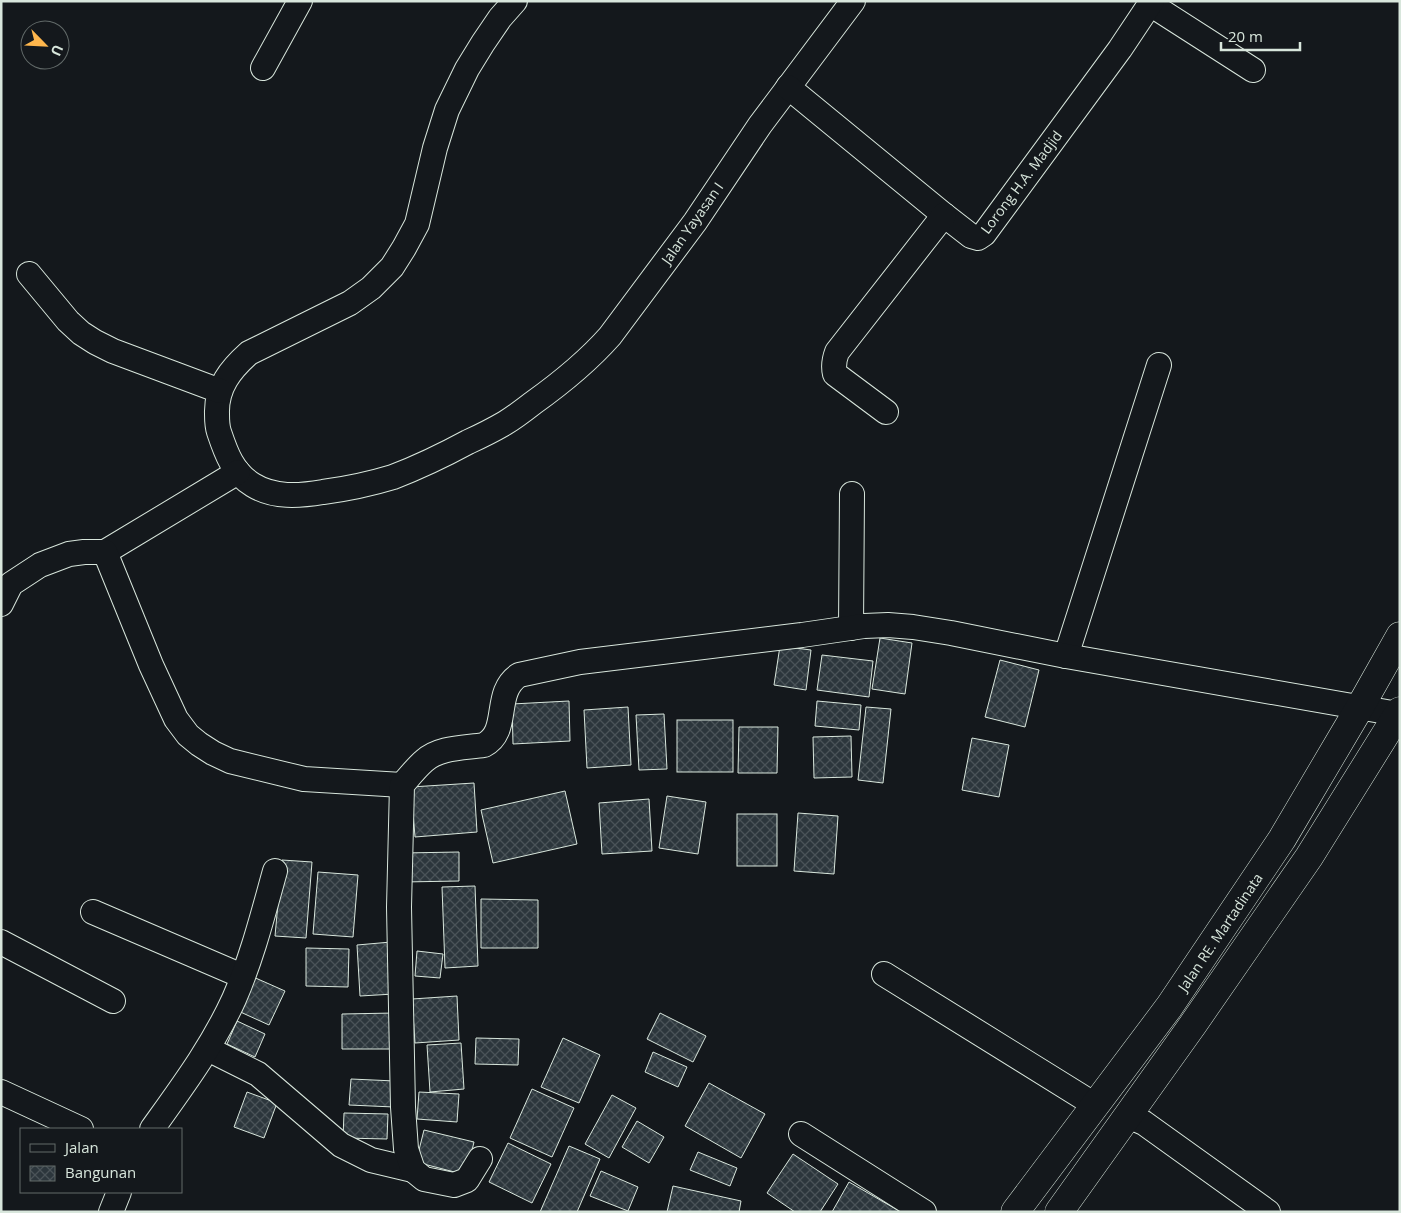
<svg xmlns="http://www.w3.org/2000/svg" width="1401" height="1213" viewBox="0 0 1401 1213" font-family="'Open Sans',sans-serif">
	<defs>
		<pattern id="building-cross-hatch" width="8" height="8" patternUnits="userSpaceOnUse" patternTransform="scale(1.25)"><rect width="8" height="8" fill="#2c363c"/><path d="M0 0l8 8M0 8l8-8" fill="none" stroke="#4a5358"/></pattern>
	</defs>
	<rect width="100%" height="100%" fill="#14181c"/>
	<g fill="url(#building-cross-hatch)" stroke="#d8e6dc">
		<polygon points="880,638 912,643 905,694 872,689"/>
		<polygon points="780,646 811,650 806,690 774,685"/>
		<polygon points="822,655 873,661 869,697 817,690"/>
		<polygon points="1000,660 1039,670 1025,727 985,717"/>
		<polygon points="569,701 570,741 513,744 512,704"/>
		<polygon points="817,701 861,705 859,730 815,726"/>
		<polygon points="628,707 631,765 587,768 584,710"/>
		<polygon points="866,707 891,709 883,783 858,780"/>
		<polygon points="664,714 667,769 639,770 636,715"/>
		<rect x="677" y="720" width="56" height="52"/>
		<polygon points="739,727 778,727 777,773 738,773"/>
		<polygon points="851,736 852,777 814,778 813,737"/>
		<polygon points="972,738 1009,745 999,797 962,790"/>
		<polygon points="474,783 477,832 415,837 411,787"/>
		<polygon points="565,791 577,844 493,863 481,810"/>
		<polygon points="667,796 706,802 698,854 659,848"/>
		<polygon points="649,799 652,851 602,854 599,803"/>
		<polygon points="798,813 838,816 834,874 794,871"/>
		<rect x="737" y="814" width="40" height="52"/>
		<polygon points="459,852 459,881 403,882 403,853"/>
		<polygon points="282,860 312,862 306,938 275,936"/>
		<polygon points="318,872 358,875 353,937 313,934"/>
		<polygon points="475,886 478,966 445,968 442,887"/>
		<polygon points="481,899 538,900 538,948 481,948"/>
		<polygon points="391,942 394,994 360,996 357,945"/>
		<polygon points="306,948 349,949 348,987 306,986"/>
		<polygon points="417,951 443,954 440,978 415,976"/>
		<polygon points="251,976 285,991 269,1025 236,1010"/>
		<polygon points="457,996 459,1040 415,1043 412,999"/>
		<polygon points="394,1013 394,1049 342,1049 342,1014"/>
		<polygon points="660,1013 706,1036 693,1062 647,1039"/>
		<polygon points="237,1021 265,1034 255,1057 227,1044"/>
		<polygon points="476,1038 519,1039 518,1065 475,1064"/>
		<polygon points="563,1038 600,1055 579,1103 541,1087"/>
		<polygon points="461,1043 464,1089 430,1092 427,1045"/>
		<polygon points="653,1052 687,1067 678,1087 645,1072"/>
		<polygon points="351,1079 395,1081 394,1107 349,1105"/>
		<polygon points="709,1083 765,1114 741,1158 685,1126"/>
		<polygon points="532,1089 574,1108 552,1157 510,1138"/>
		<polygon points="247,1092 277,1103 264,1138 234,1127"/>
		<polygon points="419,1092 459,1094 457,1122 417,1119"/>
		<polygon points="612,1095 636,1108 609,1158 585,1144"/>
		<polygon points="344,1113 388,1114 387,1139 343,1138"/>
		<polygon points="637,1121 664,1137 649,1163 622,1147"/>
		<polygon points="424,1130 474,1142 466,1175 416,1162"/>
		<polygon points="508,1143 551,1164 532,1203 489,1182"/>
		<polygon points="569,1146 600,1159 577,1212 540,1212"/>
		<polygon points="698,1152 737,1168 730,1186 690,1170"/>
		<polygon points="793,1154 838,1184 820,1212 795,1212 767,1193"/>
		<polygon points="601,1171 638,1187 628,1211 590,1196"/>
		<polygon points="849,1182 901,1212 832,1212"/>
		<polygon points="673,1186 741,1201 739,1212 667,1212"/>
	</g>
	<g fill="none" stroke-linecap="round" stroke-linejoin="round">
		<defs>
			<g id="street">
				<path d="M 515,1 L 500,18 L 483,43 L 467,69 L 447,110 L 435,148 L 417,224 L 404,248 L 392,267 L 371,288 L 350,303 L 249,353 C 231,369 216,387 217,414 C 217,420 217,426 219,432 C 226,453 233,473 253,485 C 274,498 299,496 323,492 C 346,489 370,484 393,477 C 419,467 444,455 468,442 C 481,436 493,430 505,423 C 515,417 524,410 533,403 C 561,383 587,362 610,336 L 695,222 L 760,125 L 853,1"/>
				<polyline points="1150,4 1253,70"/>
				<polyline points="263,68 300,1"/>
				<polyline points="788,87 944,215 971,236 978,238 984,234 1120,49 1152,1"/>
				<polyline points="29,274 68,321 81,333 95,342 113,351 220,391"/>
				<path d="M 886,412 L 835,374 C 833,366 834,360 837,352 L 944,215"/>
				<polyline points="105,552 238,472"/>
				<polyline points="1,604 11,584 40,565 69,554 84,552 105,552 151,665 176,719 188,735 199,744 213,753 230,761 304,779 402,785"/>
				<polyline points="851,628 852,494"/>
				<polyline points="1066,656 1159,365"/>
				<polyline points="93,912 242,976"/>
				<polyline points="1,942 113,1001"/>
				<polyline points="884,974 1095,1105"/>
				<polyline points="208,1049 258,1074 341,1145 371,1160 413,1170"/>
				<polyline points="1,1092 81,1129"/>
				<polyline points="1128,1116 1144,1123 1268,1212"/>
				<path d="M 152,1129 C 182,1087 212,1047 234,999 C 252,958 263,914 275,871"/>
				<polyline points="801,1134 924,1212"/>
				<path d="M 480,1159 L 467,1180 L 454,1185 L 424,1179 L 413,1170 L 406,1149 L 403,1107 L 399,907 L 402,785 C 409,777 416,768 424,761 C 439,747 465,748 484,745 C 511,731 492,693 519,675 L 580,662 L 802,635 L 864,626 L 888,625 L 913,627 L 951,633 L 1066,656 L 1398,714"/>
				<polyline points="111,1212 119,1192"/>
			</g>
			<g id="highway">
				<polyline points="1015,1212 1169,1007 1282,839 1360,707 1400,636"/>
				<polyline points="1059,1212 1194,1023 1309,857 1400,711"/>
			</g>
		</defs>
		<use href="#street" stroke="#d8e6dc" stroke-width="26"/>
		<use href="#highway" stroke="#d8e6dc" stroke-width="29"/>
		<use href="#street" stroke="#14181c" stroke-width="24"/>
		<use href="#highway" stroke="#14181c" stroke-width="28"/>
	</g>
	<g text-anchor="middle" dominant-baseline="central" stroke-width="4" stroke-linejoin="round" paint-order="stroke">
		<g font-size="14" fill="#d8e6dc" stroke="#14181c">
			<text transform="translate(1021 182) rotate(-53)">Lorong H.A. Madjid</text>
			<text transform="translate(692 223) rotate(-55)">Jalan Yayasan I</text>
			<text transform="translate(1220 932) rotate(-56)">Jalan RE. Martadinata</text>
		</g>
	</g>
	<rect width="1401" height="1213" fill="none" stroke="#d8e6dc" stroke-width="5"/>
	<rect x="20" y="1128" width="162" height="65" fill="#14181c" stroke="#626a69"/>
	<rect x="30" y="1144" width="25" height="8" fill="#14181c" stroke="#626a69"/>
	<text x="65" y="1153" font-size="15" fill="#d8e6dc">Jalan</text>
	<rect x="30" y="1166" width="25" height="15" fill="url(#building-cross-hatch)" stroke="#626a69"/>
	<text x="65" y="1178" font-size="15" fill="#d8e6dc">Bangunan</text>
	<g transform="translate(45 45) rotate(114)"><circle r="24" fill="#14181c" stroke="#626a69"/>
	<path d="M0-4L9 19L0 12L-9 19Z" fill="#ffb74d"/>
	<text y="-8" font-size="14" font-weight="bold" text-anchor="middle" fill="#d8e6dc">U</text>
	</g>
	<path d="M1221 42v8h79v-8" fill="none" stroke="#d8e6dc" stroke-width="2.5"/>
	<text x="1228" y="42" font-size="15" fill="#d8e6dc" stroke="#14181c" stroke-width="4" paint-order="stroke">20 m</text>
</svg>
